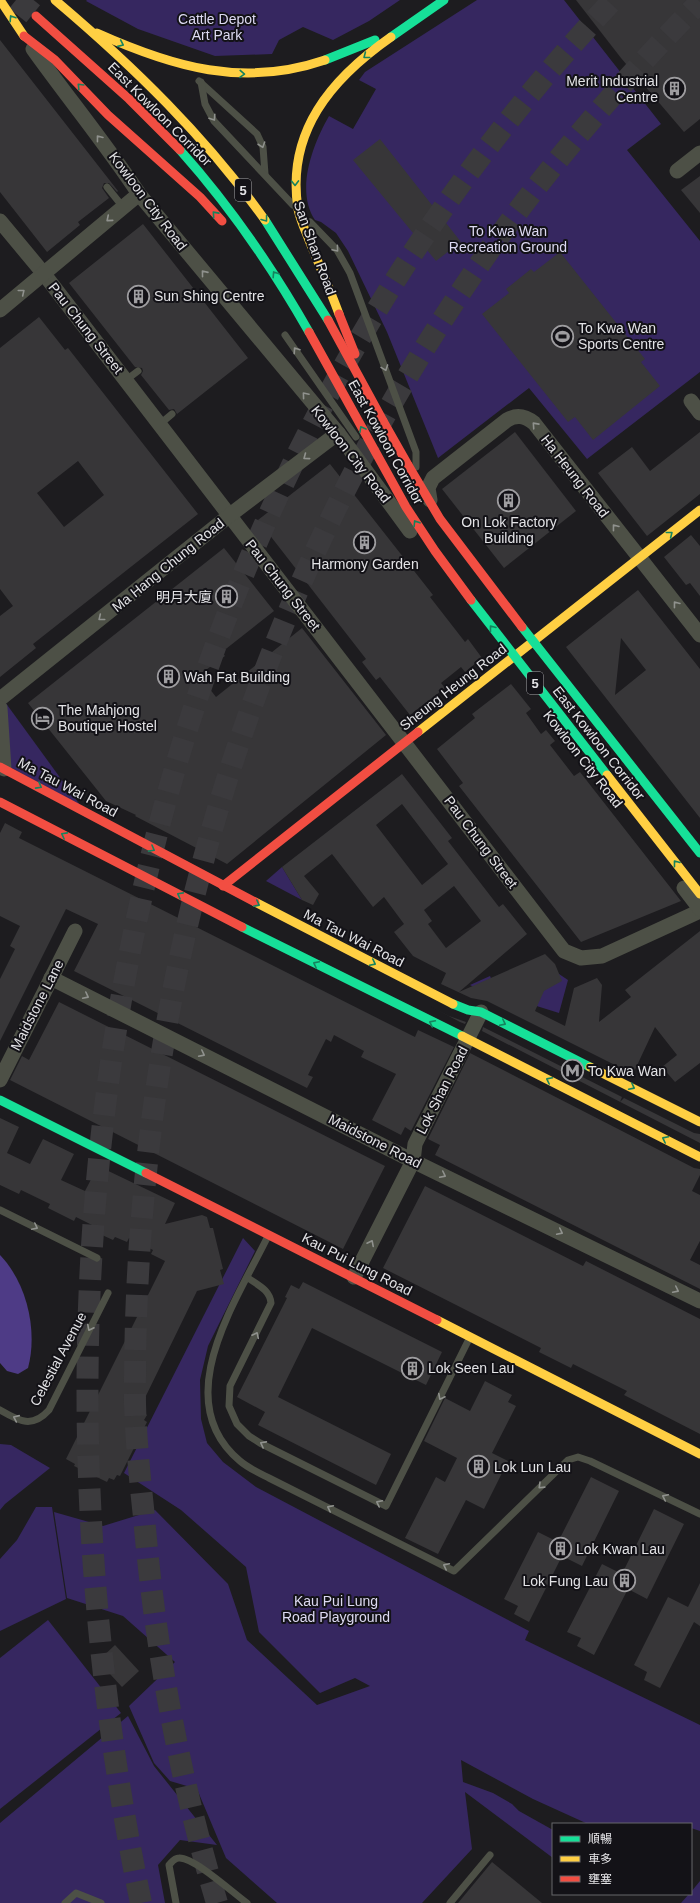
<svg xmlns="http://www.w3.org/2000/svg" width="700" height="1903" viewBox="0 0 700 1903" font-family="Arial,'Noto Sans TC',sans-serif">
	<rect width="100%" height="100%" fill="#1d1c1f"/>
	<g fill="#362760">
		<polygon points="87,0 400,0 369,21 333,40 303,27 279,40 272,54 215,56 138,29 86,1"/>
		<path d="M 477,0 L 564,0 L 661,124 L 627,150 L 700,241 L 700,372 L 587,459 L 529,388 L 438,458 L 387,332 L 348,251 L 336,233 L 321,222 L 315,220 C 295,190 313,144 329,116 L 353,129 L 376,89 L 359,80 L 365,72 Z"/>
		<polygon points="5,702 80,805 6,765"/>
		<polygon points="282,867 302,900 266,881"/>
		<polygon points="556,972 568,980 559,1013 527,1003 492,996 470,985 490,976 499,996"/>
		<polygon points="243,1238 255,1251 208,1346 200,1380 201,1419 207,1443 223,1462 256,1487 529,1631 525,1640 700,1725 700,1831 691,1828 691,1824 588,1824 533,1799 461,1760 463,1782 493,1793 512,1804 519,1811 553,1830 553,1858 465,1792 472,1849 422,1903 277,1903 226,1858 197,1789 170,1781 154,1763 129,1706 175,1662 123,1616 67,1598 54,1512 103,1526 155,1510 228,1584 247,1640 317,1705 370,1686 355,1678 320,1693 259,1632 246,1567 181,1510 124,1473"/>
		<polygon points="0,1444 11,1445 50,1468 5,1504 0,1510"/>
		<polygon points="36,1507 52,1507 66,1599 0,1631 0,1559 17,1540"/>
		<polygon points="48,1620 121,1713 0,1809 0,1658"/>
		<polygon points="128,1716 154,1766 217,1845 180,1840 158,1865 165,1903 0,1903 0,1823"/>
		<polygon points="700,1881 700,1903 681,1903 689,1894 691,1894 691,1892"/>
	</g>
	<path fill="#4e3b86" d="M 0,1255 C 27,1283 38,1331 28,1368 L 18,1374 L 7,1371 L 0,1363 Z"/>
	<g fill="#373638" fill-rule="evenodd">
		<polygon points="576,0 700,0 700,119 684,132 621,58"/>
		<polygon points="0,40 118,191 117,192 109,183 104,183 102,188 109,198 78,222 80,225 47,252 0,192"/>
		<polygon points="380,139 461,242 436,261 353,160"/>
		<polygon points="700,176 700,213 681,190"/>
		<polygon points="143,224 248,358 177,414 174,409 169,410 141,375 143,371 142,368 135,367 69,283"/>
		<polygon points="560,252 645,359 641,362 660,386 593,440 575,417 568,422 482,314 509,293 506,289 531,269 534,272"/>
		<path d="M 39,317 L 65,350 L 68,348 L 198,514 L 33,644 L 36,648 L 0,677 L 0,616 L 13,606 L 0,589 L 0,348 ZM 78,461 L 104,495 L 64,527 L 37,493 Z"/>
		<polygon points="515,432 576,511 504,568 442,489"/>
		<polygon points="700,432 700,494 647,536 598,473 632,447 650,471"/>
		<polygon points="330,464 433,595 430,597 465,642 468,639 482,658 465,672 461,667 441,683 445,688 410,715 380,677 376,680 362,662 366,659 258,520"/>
		<polygon points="691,535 700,546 700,596 690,583 686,585 664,557"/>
		<polygon points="224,548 274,611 222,652 225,656 199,675 216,697 302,628 386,735 227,864 135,816 136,815 106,801 28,703"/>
		<path d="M 638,590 L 700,669 L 700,818 L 566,647 ZM 621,638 L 646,670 L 615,695 Z"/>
		<polygon points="511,684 531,709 526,713 541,734 546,730 555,741 550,745 574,776 580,772 681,901 581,942 538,887 459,786 463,783 437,749 475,718 472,714"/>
		<path d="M 402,774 L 452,838 L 448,841 L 499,907 L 503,904 L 527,934 L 459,992 L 545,954 L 555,964 L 562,981 L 544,991 L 535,1011 L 565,1026 L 574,988 L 597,978 L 602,985 L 599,1022 L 631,997 L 625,990 L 700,931 L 700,1063 L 675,1082 L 662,1067 L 677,1055 L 655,1027 L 633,1074 L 487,1001 L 471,998 L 441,984 L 446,973 L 413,956 L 394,932 L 404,924 L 384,897 L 373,907 L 332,854 L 304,876 L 319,894 L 313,905 L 302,900 L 282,867 ZM 402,804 L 448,864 L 422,885 L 376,825 ZM 454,886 L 481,921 L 446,948 L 428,924 L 432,921 L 424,910 Z"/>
		<polygon points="5,823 22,832 19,838 415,1037 418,1030 454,1047 411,1131 405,1127 401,1135 372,1120 396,1074 361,1057 364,1051 334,1035 331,1042 326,1039 308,1075 313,1077 307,1088 74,971 98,924 66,909 0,1041 0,979 15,949 10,946 20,926 0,916 0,833"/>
		<polygon points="59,1002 385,1166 343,1249 10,1080 22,1056 29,1060"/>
		<polygon points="430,1006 449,1016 466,1022 465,1024 460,1022"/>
		<polygon points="483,1027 622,1097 620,1102 624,1098 694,1133 700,1134 700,1143 482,1031"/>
		<polygon points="470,1053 694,1168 700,1169 700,1175 692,1191 700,1195 700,1241 690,1260 700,1265 700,1289 435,1155 440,1145 428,1139"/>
		<polygon points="0,1118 19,1127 7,1153 30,1164 43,1139 74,1154 61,1180 85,1191 98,1166 175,1203 165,1224 202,1215 207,1217 210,1228 213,1228 223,1269 220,1270 224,1284 197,1291 141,1406 144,1408 142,1412 147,1415 144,1420 147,1422 120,1476 117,1475 114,1480 109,1478 107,1482 74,1466 75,1464 66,1459 165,1261 151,1254 153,1250 129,1238 127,1242 115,1237 113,1240 102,1235 104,1231 76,1217 74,1221 48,1208 50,1204 21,1190 19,1194 0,1185"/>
		<polygon points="425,1186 583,1266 586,1261 700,1319 700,1434 624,1395 627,1391 573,1364 571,1368 539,1352 541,1348 383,1268"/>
		<polygon points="303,1282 442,1352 426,1385 312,1328 278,1397 391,1454 376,1485 258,1425 265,1412 237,1397 287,1298 285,1297 291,1285 299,1289"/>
		<polygon points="485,1381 512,1395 508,1402 516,1406 492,1453 508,1461 484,1509 466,1500 438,1554 405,1538 436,1477 445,1482 457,1458 424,1441 445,1398 470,1411"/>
		<polygon points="591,1477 619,1491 582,1566 562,1556 529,1622 514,1614 518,1606 504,1599 538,1532 558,1542"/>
		<polygon points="654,1509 684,1524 647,1599 628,1589 594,1655 577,1646 581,1638 567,1632 602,1564 622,1574"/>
		<polygon points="700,1583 700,1626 694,1622 660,1688 644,1680 647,1672 634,1665 668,1597 688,1607"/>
		<polygon points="115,1645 139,1671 122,1687 98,1661"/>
		<polygon points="492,1862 542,1903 458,1903"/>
	</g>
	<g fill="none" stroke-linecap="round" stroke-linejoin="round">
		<g stroke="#3b3a3d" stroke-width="22" stroke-dasharray="22 11" stroke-linecap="butt">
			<polyline points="16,0 36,16"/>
			<path d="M 141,1903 C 0,1226 131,511 613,0"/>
			<path d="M 217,1903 C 179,1777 155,1648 144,1517 C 140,1480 136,1441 135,1404 C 132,982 252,582 498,238 C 559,154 627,76 700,2"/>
		</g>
		<g stroke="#4d5046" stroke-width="7">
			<polyline points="199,81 257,134 263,147 265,174"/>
			<polyline points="201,82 205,104 214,121 293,205"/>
			<polyline points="107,187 123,207"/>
			<polyline points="310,222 337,250 350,273 416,452 416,467"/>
			<polyline points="285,335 356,437"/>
			<polyline points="126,380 138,371"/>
			<polyline points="160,424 172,414"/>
			<polyline points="0,1210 97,1258"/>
			<path d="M 268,1236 C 237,1300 167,1400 240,1461 C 248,1468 259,1473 269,1478 L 454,1571 L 568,1460 L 578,1457 L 590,1461 L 700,1514"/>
			<path d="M 248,1278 C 258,1285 270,1290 271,1303 L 230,1386 L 229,1406 L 237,1424 L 249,1436 L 260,1443 L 386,1506 L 469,1339"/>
			<path d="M 0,1410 C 19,1421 32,1429 49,1410 L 108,1293"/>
			<polyline points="65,1903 76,1893 101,1903"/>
			<path d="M 176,1903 L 169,1865 C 172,1862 174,1858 179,1858 C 194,1857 233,1893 247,1903"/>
			<polyline points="450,1903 490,1855"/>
		</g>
		<g stroke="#4d5046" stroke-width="15">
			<path d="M 33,49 C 68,98 106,144 139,194 L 338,433 L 410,531"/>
			<polyline points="677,171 700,153"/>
			<polyline points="0,221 44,274 564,951 581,958 602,956 700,911"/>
			<polyline points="0,310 139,194"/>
			<polyline points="691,401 700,413"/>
			<path d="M 430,500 L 428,488 L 433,478 L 507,420 C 517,414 525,416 534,423 L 700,635"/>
			<polyline points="0,699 230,515 338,433"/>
			<polyline points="0,708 4,769"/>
			<polyline points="684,888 700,909"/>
			<polyline points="51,978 413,1161 700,1301"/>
			<polyline points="0,1080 75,931"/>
			<polyline points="354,1277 413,1161 415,1144 481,1012"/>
		</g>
		<g stroke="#16e098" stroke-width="9">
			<polyline points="391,37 444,0"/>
			<polyline points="325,60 375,40"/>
			<path d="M 180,150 C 230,206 272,267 309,332"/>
			<polyline points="265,220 328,320"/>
			<polyline points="242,927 462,1036"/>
			<polyline points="453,1004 468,1010 481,1012 590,1067"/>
			<polyline points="0,1100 146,1173"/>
		</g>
		<g stroke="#ffcf43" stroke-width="9">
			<polyline points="0,0 24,36"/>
			<path d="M 55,0 C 133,66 206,137 265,220"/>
			<path d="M 97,33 C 173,67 243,88 325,60"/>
			<path d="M 339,314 C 330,289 319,265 309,240 C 305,230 300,219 298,209 C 286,132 331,79 391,37"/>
			<polyline points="418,732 700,510"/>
			<polyline points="255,902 453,1004"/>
			<polyline points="462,1036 700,1157"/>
			<polyline points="590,1067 700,1122"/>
			<polyline points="437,1320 700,1454"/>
		</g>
		<g stroke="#f24e42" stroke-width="9">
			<polyline points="36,16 129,99 180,150"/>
			<polyline points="24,36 55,60 108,115 200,197 222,221"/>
			<polyline points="383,421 408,465"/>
			<polyline points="0,767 255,902"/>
			<polyline points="0,802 242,927"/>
			<polyline points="223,886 418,732"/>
			<polyline points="146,1173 437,1320"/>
		</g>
		<g stroke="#16e098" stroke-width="9">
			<polyline points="471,600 607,775"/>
			<polyline points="522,627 700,853"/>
		</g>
		<polyline stroke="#ffcf43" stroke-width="9" points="607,775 700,894"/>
		<g stroke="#f24e42" stroke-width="9">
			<polyline points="339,314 355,354"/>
			<polyline points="328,320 383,421"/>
			<polyline points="309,332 406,507 435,551 471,600"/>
			<polyline points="408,465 440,519 522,627"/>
		</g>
	</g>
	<defs><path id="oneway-chevron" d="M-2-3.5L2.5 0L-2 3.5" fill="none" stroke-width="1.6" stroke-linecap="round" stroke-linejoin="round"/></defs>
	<g stroke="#15835e">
		<use href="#oneway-chevron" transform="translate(12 18) rotate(-123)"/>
		<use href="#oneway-chevron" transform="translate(121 44) rotate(24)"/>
		<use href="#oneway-chevron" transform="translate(366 56) rotate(142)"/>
		<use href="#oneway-chevron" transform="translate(242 74) rotate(3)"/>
		<use href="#oneway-chevron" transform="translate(80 86) rotate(-134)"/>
		<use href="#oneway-chevron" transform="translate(295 183) rotate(89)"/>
		<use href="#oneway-chevron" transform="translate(215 214) rotate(-132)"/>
		<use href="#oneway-chevron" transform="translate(265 219) rotate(53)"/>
		<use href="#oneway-chevron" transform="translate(275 274) rotate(-123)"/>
		<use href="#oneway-chevron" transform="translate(362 429) rotate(-119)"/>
		<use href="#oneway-chevron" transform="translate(416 523) rotate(-122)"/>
		<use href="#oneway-chevron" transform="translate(670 534) rotate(-38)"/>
		<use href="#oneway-chevron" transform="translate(492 628) rotate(-128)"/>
		<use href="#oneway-chevron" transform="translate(39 786) rotate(29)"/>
		<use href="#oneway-chevron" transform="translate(64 835) rotate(-152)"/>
		<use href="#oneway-chevron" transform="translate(152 849) rotate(29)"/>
		<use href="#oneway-chevron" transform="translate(676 863) rotate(-128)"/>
		<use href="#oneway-chevron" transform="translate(180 895) rotate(-152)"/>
		<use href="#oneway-chevron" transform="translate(257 904) rotate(27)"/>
		<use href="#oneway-chevron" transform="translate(373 963) rotate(27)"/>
		<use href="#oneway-chevron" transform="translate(316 964) rotate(-153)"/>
		<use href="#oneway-chevron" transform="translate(432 1023) rotate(-153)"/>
		<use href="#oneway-chevron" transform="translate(503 1023) rotate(26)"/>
		<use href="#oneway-chevron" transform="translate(549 1080) rotate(-153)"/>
		<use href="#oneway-chevron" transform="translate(632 1087) rotate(27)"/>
		<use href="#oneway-chevron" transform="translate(665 1139) rotate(-153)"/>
	</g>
	<g stroke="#90928e">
		<use href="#oneway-chevron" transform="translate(213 118) rotate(56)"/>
		<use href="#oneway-chevron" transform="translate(99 138) rotate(-128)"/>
		<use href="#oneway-chevron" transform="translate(262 145) rotate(71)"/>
		<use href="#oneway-chevron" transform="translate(109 219) rotate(140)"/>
		<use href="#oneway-chevron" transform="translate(336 249) rotate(50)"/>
		<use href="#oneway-chevron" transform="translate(204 273) rotate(-129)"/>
		<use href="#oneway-chevron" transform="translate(22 292) rotate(-39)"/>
		<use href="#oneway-chevron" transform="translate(296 350) rotate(-124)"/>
		<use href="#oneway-chevron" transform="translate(385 368) rotate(70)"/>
		<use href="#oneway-chevron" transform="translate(305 395) rotate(-130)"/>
		<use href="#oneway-chevron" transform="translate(535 425) rotate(-132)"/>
		<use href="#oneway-chevron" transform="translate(306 457) rotate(143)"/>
		<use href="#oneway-chevron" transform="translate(615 527) rotate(-128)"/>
		<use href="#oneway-chevron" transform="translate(676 604) rotate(-128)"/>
		<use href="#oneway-chevron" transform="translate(101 618) rotate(141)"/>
		<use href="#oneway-chevron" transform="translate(86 996) rotate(27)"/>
		<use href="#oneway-chevron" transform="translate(202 1054) rotate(27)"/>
		<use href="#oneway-chevron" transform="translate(443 1175) rotate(26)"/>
		<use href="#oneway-chevron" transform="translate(35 1227) rotate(27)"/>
		<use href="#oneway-chevron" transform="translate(560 1232) rotate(26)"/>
		<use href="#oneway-chevron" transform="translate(371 1243) rotate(-63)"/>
		<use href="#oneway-chevron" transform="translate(676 1290) rotate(26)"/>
		<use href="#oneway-chevron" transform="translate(90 1328) rotate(117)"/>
		<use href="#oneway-chevron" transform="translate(256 1335) rotate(-64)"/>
		<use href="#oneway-chevron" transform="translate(441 1397) rotate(117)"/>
		<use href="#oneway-chevron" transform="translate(16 1418) rotate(-156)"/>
		<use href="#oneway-chevron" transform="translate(263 1444) rotate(-152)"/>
		<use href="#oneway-chevron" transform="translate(541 1486) rotate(136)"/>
		<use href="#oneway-chevron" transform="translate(665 1497) rotate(-154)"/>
		<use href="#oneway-chevron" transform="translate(379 1503) rotate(-153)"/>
		<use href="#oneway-chevron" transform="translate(330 1508) rotate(-153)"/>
		<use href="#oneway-chevron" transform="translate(446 1566) rotate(-153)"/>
	</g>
	<defs>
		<symbol id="building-ring" viewBox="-11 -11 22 22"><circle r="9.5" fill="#131217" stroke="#9e9da0" stroke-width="1.5"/><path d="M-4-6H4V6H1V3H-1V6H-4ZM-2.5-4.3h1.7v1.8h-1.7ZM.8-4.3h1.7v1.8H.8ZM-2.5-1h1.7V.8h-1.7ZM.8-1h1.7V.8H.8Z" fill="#9e9da0"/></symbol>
		<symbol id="stadium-ring" viewBox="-11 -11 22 22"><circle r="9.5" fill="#131217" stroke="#9e9da0" stroke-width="1.5"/><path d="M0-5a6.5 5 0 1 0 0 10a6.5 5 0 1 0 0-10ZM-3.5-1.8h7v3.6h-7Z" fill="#9e9da0"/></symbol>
		<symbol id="hotel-ring" viewBox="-11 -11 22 22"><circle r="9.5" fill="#131217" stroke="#9e9da0" stroke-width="1.5"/><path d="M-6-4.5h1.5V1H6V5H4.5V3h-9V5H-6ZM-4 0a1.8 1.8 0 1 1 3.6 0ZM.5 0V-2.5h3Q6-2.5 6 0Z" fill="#9e9da0"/></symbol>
		<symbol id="metro-ring" viewBox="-11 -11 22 22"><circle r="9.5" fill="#131217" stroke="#9e9da0" stroke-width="1.5"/><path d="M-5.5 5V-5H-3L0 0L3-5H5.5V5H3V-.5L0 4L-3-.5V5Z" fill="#9e9da0"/></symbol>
	</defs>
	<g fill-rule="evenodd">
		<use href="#building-ring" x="662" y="76" width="25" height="25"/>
		<use href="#building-ring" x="126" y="284" width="25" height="25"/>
		<use href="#stadium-ring" x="550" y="324" width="25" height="25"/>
		<use href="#building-ring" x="496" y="488" width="25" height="25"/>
		<use href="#building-ring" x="352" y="530" width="25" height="25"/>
		<use href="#building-ring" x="214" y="584" width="25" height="25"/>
		<use href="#building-ring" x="156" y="664" width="25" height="25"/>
		<use href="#hotel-ring" x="30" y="706" width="25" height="25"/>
		<use href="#metro-ring" x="560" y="1058" width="25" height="25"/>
		<use href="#building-ring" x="400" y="1356" width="25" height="25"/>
		<use href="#building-ring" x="466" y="1454" width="25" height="25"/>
		<use href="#building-ring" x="548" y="1536" width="25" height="25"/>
		<use href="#building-ring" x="612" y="1568" width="25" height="25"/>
	</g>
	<g text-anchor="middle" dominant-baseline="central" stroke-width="4" stroke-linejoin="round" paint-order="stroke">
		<g fill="#131217" stroke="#a5a4a8" stroke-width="1">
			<rect x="235" y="179" width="16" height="22" rx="3"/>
			<rect x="527" y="672" width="16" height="22" rx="3"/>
		</g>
		<g font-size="13" font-weight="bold" fill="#e3e3e6">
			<text x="243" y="190">5</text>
			<text x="535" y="683">5</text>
		</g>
		<g font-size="14" fill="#dddaf2" stroke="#131217">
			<text x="217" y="19">Cattle Depot<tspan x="217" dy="16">Art Park</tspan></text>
			<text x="508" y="231">To Kwa Wan<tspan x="508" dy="16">Recreation Ground</tspan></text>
			<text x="336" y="1601">Kau Pui Lung<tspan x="336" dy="16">Road Playground</tspan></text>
		</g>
		<g font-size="14" fill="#e3e3e6" stroke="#131217" text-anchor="start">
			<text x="658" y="81" text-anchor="end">Merit Industrial<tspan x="658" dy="16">Centre</tspan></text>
			<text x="154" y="296">Sun Shing Centre</text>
			<text x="578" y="328">To Kwa Wan<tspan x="578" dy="16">Sports Centre</tspan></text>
			<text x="509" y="522" text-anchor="middle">On Lok Factory<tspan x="509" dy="16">Building</tspan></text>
			<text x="365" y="564" text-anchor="middle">Harmony Garden</text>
			<text x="212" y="597" text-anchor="end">明月大廈</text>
			<text x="184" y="677">Wah Fat Building</text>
			<text x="58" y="710">The Mahjong<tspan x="58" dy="16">Boutique Hostel</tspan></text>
			<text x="588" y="1071">To Kwa Wan</text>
			<text x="428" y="1368">Lok Seen Lau</text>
			<text x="494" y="1467">Lok Lun Lau</text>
			<text x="576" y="1549">Lok Kwan Lau</text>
			<text x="608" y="1581" text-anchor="end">Lok Fung Lau</text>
		</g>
		<g font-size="14" fill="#e3e3e6" stroke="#131217">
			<text transform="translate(160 114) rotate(45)">East Kowloon Corridor</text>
			<text transform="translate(148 201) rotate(53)">Kowloon City Road</text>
			<text transform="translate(315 248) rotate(70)">San Shan Road</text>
			<text transform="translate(86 328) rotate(52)">Pau Chung Street</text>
			<text transform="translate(386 442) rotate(61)">East Kowloon Corridor</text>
			<text transform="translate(351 454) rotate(52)">Kowloon City Road</text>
			<text transform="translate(575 476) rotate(52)">Ha Heung Road</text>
			<text transform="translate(168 565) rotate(-39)">Ma Hang Chung Road</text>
			<text transform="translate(283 585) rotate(52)">Pau Chung Street</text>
			<text transform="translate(453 687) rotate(-38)">Sheung Heung Road</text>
			<text transform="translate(599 743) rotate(52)">East Kowloon Corridor</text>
			<text transform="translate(583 759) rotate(52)">Kowloon City Road</text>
			<text transform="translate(68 787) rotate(28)">Ma Tau Wai Road</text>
			<text transform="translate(481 842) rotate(53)">Pau Chung Street</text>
			<text transform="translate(354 938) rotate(27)">Ma Tau Wai Road</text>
			<text transform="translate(37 1005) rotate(-63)">Maidstone Lane</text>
			<text transform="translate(442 1090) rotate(-63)">Lok Shan Road</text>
			<text transform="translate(375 1141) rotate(27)">Maidstone Road</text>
			<text transform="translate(357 1264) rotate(27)">Kau Pui Lung Road</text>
			<text transform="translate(58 1359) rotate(-62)">Celestial Avenue</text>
		</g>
	</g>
	<rect x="552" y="1823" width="140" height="72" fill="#131217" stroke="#66666a"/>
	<rect x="560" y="1836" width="20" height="6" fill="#16e098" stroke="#66666a"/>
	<text x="588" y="1843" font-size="12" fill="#e3e3e6">順暢</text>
	<rect x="560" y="1856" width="20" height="6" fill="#ffcf43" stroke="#66666a"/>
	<text x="588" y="1863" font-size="12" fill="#e3e3e6">車多</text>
	<rect x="560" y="1876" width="20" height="6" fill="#f24e42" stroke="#66666a"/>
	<text x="588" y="1883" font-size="12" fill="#e3e3e6">壅塞</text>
</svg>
